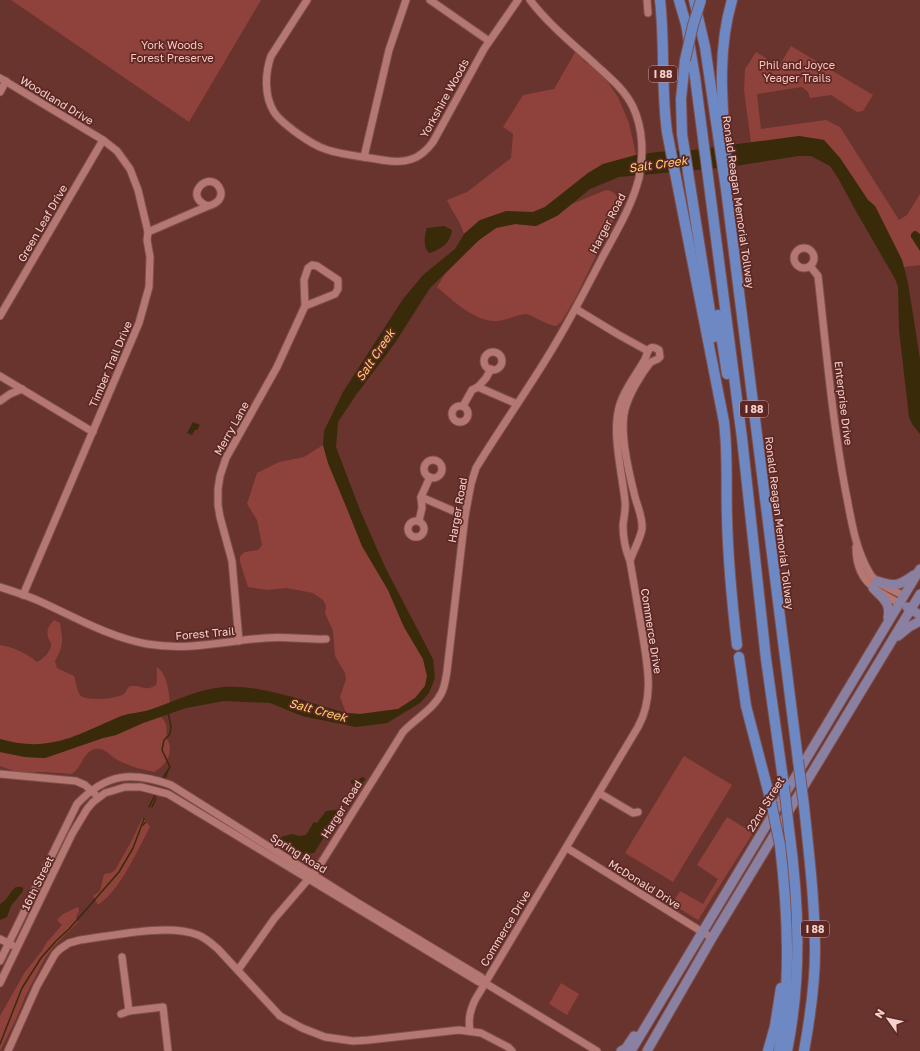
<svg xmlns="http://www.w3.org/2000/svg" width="920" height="1051" viewBox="0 0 920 1051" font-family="'Golos Text',sans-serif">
	<rect width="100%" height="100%" fill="#69332e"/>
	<g fill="#8f423c">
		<polygon points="11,0 261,0 189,122"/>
		<polygon points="791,46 873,95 863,111 857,112 831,95 810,98 808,92 802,87 757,94 761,129 826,120 840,127 899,220 907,215 920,194 920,265 904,267 902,260 875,206 868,200 840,158 824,140 799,136 751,143 744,90 745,69 756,52 779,66"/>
		<path d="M 577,49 L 584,61 L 602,74 L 618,97 L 629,123 L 636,155 L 603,164 L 588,173 L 545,207 L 533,212 L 522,213 L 480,220 L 464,234 C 460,220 452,212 447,200 L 467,192 L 511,158 L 513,134 L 503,127 L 523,95 L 554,89 Z"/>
		<path d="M 606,190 C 621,192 618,203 616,215 L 575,299 L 561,322 L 556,326 C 546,325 531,314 525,314 C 516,315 507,320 498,321 C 476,323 452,300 437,287 L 445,274 L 479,240 L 496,228 L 515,224 L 536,226 L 558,215 L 572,204 Z"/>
		<polygon points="323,445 328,463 348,511 362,546 388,590 404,627 423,659 427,676 425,686 415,698 398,709 360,714 346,713 340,697 346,679 345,673 335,656 333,631 325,613 326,606 323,600 313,593 286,588 267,590 248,587 240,562 240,556 245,552 258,550 262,545 257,520 247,504 257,473 279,462 304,457"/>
		<path d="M 54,620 L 60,623 C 63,642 64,645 55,661 L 57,668 L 74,676 C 76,682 77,692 81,696 C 87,701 118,699 124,694 C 127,691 127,686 132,686 C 143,685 145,692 156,685 C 158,679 156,674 157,667 C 167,674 169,691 170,704 L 147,711 L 121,716 L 69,739 L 38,745 L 15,744 L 0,739 L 0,645 C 14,647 26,653 37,662 C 43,659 52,651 51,643 C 50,641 48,639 48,637 C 46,630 49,625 54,620 Z"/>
		<path d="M 161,717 C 168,723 166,729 167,737 C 167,741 168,740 169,743 C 173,755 164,767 154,772 C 140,769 128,766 116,759 C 111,756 106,750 100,749 C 96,748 92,749 89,752 C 82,758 80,769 72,774 L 44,772 L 20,773 L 0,766 L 0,752 L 25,757 L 45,758 L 103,738 L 116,735 L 143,723 Z"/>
		<polygon points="684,756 732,785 673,882 625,853"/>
		<polygon points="727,817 753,833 698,920 672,904 680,891 703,904 718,879 697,865"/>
		<path d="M 142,819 L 146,821 L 150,827 C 137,851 121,889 98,905 L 93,896 L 100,891 L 104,874 L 111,873 L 115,870 L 131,842 Z"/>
		<polygon points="78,907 79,911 76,917 78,922 53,947 44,960 25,997 16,1019 0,1051 0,1016 25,972 41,952 47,942 62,925 57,920 63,914"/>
		<polygon points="561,983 579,994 567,1015 549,1004"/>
	</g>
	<g fill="#392b09">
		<path d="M 799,136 L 824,140 L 840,158 L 868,200 L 875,206 L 902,260 L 908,283 L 920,359 L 920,434 L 912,424 L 909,417 L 899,330 L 898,286 L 894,277 L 857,213 L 838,178 L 830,166 L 811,156 L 798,156 L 729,167 L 619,177 L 590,189 L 557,216 L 536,226 L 515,224 L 496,228 L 479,240 L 430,288 L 395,343 L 356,395 L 338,422 L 336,447 L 360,510 L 385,567 L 433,659 L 435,678 L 429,693 L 420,703 L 387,723 L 356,727 L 302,716 L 270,703 L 224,701 L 186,708 L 143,723 L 116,735 L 103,738 L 45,758 L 25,757 L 0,752 L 0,739 C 49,753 75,736 119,717 C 128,713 139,713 149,710 C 174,702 197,689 224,687 C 261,684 310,703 346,713 L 360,714 L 398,709 L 415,698 L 425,686 L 427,676 L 423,659 L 404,627 L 388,590 L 362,546 L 348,511 L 328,463 L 323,445 L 324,431 L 343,392 L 403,299 L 423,275 L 455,249 L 464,234 L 480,220 L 506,211 L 533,212 L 545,207 L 588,173 L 603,164 L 636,155 L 657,152 L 693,150 Z"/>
		<path d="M 444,226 L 452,230 C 451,242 441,250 429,253 C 423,247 424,236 427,228 Z"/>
		<polygon points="914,231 916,231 920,234 920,251 911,237 911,234"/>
		<polygon points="193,422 200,425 197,430 195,430 192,435 187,433"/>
		<polygon points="362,777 365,778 365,780 357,789 355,789 354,785 351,783 351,780 358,780"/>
		<polygon points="344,806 314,853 301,855 282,842 281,837 292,834 299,836 306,835 314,822 317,823 326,811 336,810"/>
		<path d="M 16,887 L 22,887 L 23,888 L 23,891 L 11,906 L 7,917 L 0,920 L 0,904 C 8,900 9,892 16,887 Z"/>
	</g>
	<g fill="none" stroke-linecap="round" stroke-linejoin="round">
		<g stroke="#392b09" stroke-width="1.5">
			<polyline points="162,779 170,767 162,750 164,740 170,734 171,726 168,713"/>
			<polyline points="165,779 168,770"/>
			<polyline points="149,807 155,795"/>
			<polyline points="152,807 156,798"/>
			<polyline points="143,825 146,822"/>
			<polyline points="0,1044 22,988 41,958 56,941 69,929 119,872 133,848 144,819"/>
		</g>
		<defs>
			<g id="minor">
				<path d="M 307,0 L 271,56 C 265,73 264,96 274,112 C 279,120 287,125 294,131 C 304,138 313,145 325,149 C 339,154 355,156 370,158 C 384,160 398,164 412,159 C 421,156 427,150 433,142 L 484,49 L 518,0"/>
				<polyline points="430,0 489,41"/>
				<polyline points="647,0 648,13"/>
				<polyline points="0,78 103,140 117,151 130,169 138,190 148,232 147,240 150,257 149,287 139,323 23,595"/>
				<polyline points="0,92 6,81"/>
				<polyline points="364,157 389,50 406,0"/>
				<path d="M 148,232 L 208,206 C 217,204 225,197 219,187 C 208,170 182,197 208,206"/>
				<circle cx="804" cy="258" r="10"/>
				<path d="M 810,266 L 818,276 C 826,347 832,418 845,488 C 851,517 854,546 869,572 C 875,584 892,589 904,596"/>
				<polyline points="576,309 619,335 648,351"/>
				<polyline points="0,316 103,140"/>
				<circle cx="493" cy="361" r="9"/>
				<polyline points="0,376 93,432"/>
				<polyline points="478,387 517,404"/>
				<polyline points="0,401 10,394 22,389"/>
				<circle cx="460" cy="414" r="8"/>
				<polyline points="463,406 472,390 478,387 486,378 491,369"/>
				<circle cx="433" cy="469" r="9"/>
				<polyline points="421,497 465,516"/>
				<circle cx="416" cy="529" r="8"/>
				<polyline points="419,521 422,508 421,497 430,477"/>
				<path d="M 856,547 C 856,580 873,589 899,603"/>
				<path d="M 0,587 C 12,591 25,595 37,600 C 73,616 108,637 147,644 C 190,651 224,641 265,638 C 286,636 306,640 326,639"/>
				<polyline points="239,641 232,561 220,517 218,505 218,489 220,476 226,458 277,367 305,306 304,280 308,268 312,265 317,266 338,280 338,289 335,294 305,306"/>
				<polyline points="0,774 76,781 85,785 95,794"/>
				<polyline points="599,793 633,813 638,812"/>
				<polyline points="567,848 712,938"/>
				<polyline points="0,939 12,945"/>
				<polyline points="122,957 129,1011"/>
				<path d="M 0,961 L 77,804 C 106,773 132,771 171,785 L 358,903 L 481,977 L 485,983 L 597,1051"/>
				<path d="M 238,970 L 274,919 L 318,868 L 403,732 C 415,719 434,709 442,692 C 445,685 446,678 447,671 L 465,516 L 471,484 L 476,468 C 499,430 525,394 548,356 C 568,324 585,291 602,258 C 616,232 632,206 639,178 C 644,155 643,128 633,107 C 625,90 610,78 597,66 C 574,45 549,25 530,0"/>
				<polyline points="0,983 72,834 87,809 93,802 105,793 125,787 141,787 168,794 479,982 485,983"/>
				<polyline points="121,1014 129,1011 163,1007 168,1051"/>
				<path d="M 470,1031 C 468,1019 470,1011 475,1000 L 638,727 C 655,696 647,664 642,631 C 638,608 634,584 630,561 C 625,549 623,538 623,525 C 624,517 626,509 625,501 C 622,472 611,431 620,404 C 625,388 636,375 644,361 C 648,355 647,342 659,350 L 660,357 C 657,361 653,360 650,363 C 641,374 630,393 626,406 C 618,429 629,473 635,497 C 638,508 643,518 642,529 C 640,540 633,551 630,561"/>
				<path d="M 8,1051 L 37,986 L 55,954 L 60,949 L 69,943 L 80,940 C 112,936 168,923 198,935 C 206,938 212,944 218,949 L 280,1016 L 302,1028 L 325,1037 L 353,1041 L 369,1040 L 459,1030 L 481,1033 L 508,1047 L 512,1051"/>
			</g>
			<g id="major">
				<path d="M 877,581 C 895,587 899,586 914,575"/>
				<path d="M 873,588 C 883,598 891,603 888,618"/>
				<polyline points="907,607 920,615"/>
				<polyline points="898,636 909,627 920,621"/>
				<polyline points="621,1051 626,1048 634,1036"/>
				<polyline points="631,1051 920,569"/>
				<polyline points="647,1051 712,938 920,594"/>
			</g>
			<g id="highway">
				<path d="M 660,0 C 665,44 661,88 667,132 L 724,422 C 728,454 726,485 727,517 C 728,561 732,602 737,645"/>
				<polyline points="679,0 686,24 695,77 742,438 766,659 784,786"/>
				<polyline points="694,0 705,47 726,189 798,760"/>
				<polyline points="685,60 681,99 682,134 714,337"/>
				<path d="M 726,155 C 722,102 717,51 732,0"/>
				<polyline points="718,315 727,374"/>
				<polyline points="739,657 746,706 771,802"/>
				<path d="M 804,806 C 809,854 815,903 815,951 C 815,985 810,1018 804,1051"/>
				<polyline points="768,1051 775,1026 781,988"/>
				<path d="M 779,1051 C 791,983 788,914 780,845"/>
				<path d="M 787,1051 C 802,977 799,903 789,829"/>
			</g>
		</defs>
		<use href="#minor" stroke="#7e504d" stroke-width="9"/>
		<use href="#major" stroke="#7e504d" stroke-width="11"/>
		<use href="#highway" stroke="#7e504d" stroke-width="12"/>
		<use href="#minor" stroke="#b57771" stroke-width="7"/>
		<use href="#major" stroke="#8a81a2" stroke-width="9"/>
		<use href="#highway" stroke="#6e88c3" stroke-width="10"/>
		<defs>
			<g id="highway-bridge">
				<polyline points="685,60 693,25 701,0"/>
				<polyline points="798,760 804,806"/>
				<polyline points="784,786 789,829"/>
				<polyline points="771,802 780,845"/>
			</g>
		</defs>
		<use href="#highway-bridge" stroke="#7e504d" stroke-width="12" stroke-linecap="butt"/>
		<use href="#highway-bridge" stroke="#6e88c3" stroke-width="10"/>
	</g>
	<g text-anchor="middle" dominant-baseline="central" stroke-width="3.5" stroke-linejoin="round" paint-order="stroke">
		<g fill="#5d2824" stroke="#c79e9a" stroke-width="1">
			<rect x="649" y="66" width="28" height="16" rx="3"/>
			<rect x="740" y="401" width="28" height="16" rx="3"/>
			<rect x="801" y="921" width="28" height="16" rx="3"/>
		</g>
		<g font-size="10" font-weight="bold" fill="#f4d1cd">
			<text x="663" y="74">I 88</text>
			<text x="754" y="409">I 88</text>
			<text x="815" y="929">I 88</text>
		</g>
		<g font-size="11" fill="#fdc6bf" stroke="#5d2824">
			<text x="172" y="44">York Woods<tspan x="172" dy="13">Forest Preserve</tspan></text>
			<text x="797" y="64">Phil and Joyce<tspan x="797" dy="13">Yeager Trails</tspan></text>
		</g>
		<g font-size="11" fill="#f4d1cd" stroke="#5d2824">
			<text transform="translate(444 98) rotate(-61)">Yorkshire Woods</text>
			<text transform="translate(57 100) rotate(31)">Woodland Drive</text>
			<text transform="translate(739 202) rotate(82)">Ronald Reagan Memorial Tollway</text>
			<text transform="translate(42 223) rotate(-60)">Green Leaf Drive</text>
			<text transform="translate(607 223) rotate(-63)">Harger Road</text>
			<text transform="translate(110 364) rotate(-67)">Timber Trail Drive</text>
			<text transform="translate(844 403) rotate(83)">Enterprise Drive</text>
			<text transform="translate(231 428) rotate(-61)">Merry Lane</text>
			<text transform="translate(457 510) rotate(-80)">Harger Road</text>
			<text transform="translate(780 523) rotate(83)">Ronald Reagan Memorial Tollway</text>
			<text transform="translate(652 631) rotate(81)">Commerce Drive</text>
			<text transform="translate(205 633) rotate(-5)">Forest Trail</text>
			<text transform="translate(765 804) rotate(-59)">22nd Street</text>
			<text transform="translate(341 809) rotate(-58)">Harger Road</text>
			<text transform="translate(299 853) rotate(32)">Spring Road</text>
			<text transform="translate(37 883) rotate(-64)">16th Street</text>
			<text transform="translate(645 884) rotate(32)">McDonald Drive</text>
			<text transform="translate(505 928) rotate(-59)">Commerce Drive</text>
		</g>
		<g font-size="12" font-style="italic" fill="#fdd16d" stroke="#5d2824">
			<text transform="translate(658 164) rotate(-8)">Salt Creek</text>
			<text transform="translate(375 355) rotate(-56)">Salt Creek</text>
			<text transform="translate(318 710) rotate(15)">Salt Creek</text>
		</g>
	</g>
	<g transform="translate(888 1019) rotate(303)" stroke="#5d2824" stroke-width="3" paint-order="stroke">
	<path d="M0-3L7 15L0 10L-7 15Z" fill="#f4d1cd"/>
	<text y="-6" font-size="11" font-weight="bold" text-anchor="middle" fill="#f4d1cd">N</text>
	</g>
</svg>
